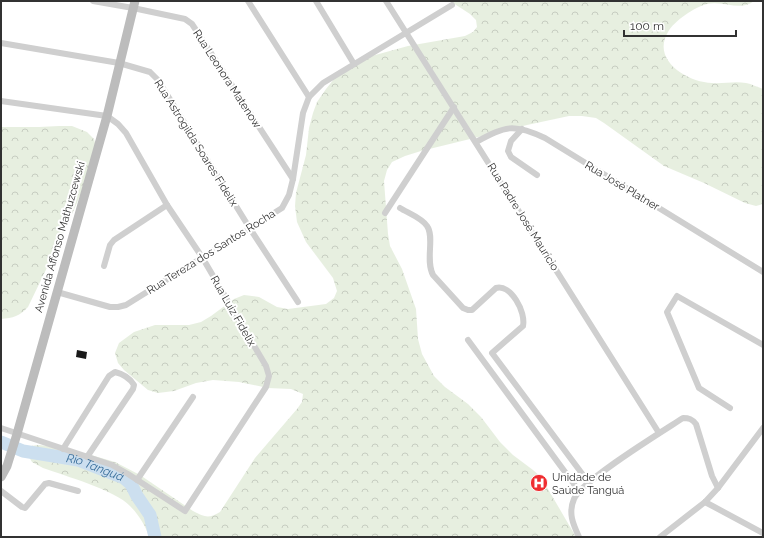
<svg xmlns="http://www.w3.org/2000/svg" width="764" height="538" viewBox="0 0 764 538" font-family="Raleway,sans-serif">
	<defs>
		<pattern id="forest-crowns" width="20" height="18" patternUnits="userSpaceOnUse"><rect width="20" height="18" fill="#e7efe0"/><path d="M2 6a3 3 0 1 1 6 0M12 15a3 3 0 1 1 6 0" fill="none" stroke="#c7cdc1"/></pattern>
	</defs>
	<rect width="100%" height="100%" fill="#fff"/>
	<g fill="url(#forest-crowns)">
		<path d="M 450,1 L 754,1 C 741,12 723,0 707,4 C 695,7 674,21 668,32 C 651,60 687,82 712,83 C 723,84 734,81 746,83 C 752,84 757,87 763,89 L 763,204 L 756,206 L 745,203 L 704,183 L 664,166 L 604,123 L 596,118 L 582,116 L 569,116 L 527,125 L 421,151 L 405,156 L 392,162 L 387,170 L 384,181 L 388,234 L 390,246 L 402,269 L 416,309 L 418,339 L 422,354 L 434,376 L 445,387 L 468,404 L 481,417 L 500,442 L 513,455 L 533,470 L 541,477 L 576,537 L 149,537 C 146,526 138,514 130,506 C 115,490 65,476 43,468 L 32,462 L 26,452 L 31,446 L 38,445 L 50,446 L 91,455 L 115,462 L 140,475 L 193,511 C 205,517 208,519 220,512 L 255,458 L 297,409 L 302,402 L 303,394 L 291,389 L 268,388 L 239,382 L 213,380 L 196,383 L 174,391 L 158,393 L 148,390 L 124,370 L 118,363 L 115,353 L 119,343 L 134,332 L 155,325 L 189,325 L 201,322 L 211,316 L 234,299 L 244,295 L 259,297 L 277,307 L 288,309 L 326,304 L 334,298 L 337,291 L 333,278 L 306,242 L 297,222 L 295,206 L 296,193 L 306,155 L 309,128 L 313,113 L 317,102 L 326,89 L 334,79 L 368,57 L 408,46 L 465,36 L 473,32 L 477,27 L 476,20 L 470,14 Z"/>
		<path d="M 59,126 L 72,126 L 87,132 L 94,139 L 96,147 L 91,170 L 67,226 L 28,307 C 20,316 13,318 1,319 L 1,127 L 39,127 Z"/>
	</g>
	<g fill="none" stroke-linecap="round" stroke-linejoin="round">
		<path stroke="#ccdfef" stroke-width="13" id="s1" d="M 1,442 L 23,451 L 78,460 L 124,478 L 131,484 L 137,496 L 150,515 L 155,537"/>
	</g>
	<polygon fill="#191919" points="77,350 87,352 86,359 76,357"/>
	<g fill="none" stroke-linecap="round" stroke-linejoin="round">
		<g stroke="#cfcfcf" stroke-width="6">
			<polyline points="93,1 133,8 185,19 192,24 293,179"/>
			<polyline points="248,1 309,97"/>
			<polyline points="316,1 354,64"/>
			<polyline points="386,1 659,433"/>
			<polyline points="1,43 119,63 150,72 158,80 249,227 298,302"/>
			<polyline points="1,101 107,116 118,124 126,133 167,205 202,257 266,366 269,376 266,387 185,511 128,474 112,465 1,428"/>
			<polyline points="522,129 511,141 508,151 511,157 537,175"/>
			<path d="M 476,142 C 506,126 513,123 545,138 L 763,272"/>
			<path d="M 400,208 C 408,213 422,218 427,226 C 435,237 425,260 433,275 L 463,308 L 468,310 L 472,310 L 496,288 C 511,284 526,312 523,326 L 492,353 L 589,483"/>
			<polyline points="385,213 454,107"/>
			<polyline points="104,266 110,245 114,240 167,205"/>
			<polyline points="57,292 110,307 118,307 126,305 282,208 289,195 293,179 303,113 309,97 323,83 452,5"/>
			<polyline points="468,340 579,491"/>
			<polyline points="730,408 699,388 667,312 677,296 763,345"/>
			<path d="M 63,449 L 109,376 L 115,372 C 123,374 130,378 134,385 L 133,389 L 87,457"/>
			<polyline points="137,480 193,397"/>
			<polyline points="1,491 22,507 25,508 45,484 49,483 78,491"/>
			<polyline points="705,502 763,533"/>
			<path d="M 579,537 C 573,524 568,513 574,499 C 581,481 663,431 683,418 C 689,418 692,419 696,424 L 712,476 L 718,488"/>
			<polyline points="660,537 705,502 718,488 763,428"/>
		</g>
		<polyline stroke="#bcbcbc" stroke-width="9" points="1,477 7,466 17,434 107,116 135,1"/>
	</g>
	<defs>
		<symbol id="hospital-disc" viewBox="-11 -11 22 22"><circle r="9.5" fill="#ef2e31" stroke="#fff"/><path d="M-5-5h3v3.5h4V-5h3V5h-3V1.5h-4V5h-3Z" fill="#fff"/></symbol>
	</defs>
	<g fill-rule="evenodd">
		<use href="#hospital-disc" x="529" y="473" width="20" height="20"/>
	</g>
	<g text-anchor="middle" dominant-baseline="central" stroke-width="4" stroke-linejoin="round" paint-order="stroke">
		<g font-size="11" fill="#323232" stroke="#fff">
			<text transform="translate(227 79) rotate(57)">Rua Leonora Matenow</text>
			<text transform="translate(196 143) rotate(58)">Rua Astrogilda Soares Fidelix</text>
			<text transform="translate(622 186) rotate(31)">Rua José Platner</text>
			<text transform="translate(523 217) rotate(58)">Rua Padre José Maurício</text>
			<text transform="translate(60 237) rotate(-74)">Avenida Affonso Mathuzcewski</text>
			<text transform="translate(211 252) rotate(-32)">Rua Tereza dos Santos Rocha</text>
			<text transform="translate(233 311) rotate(60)">Rua Luiz Fidelix</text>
		</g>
		<g font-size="11" fill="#323232" stroke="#fff" text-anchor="start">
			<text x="552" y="477">Unidade de<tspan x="552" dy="13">Saúde Tanguá</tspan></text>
		</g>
		<g font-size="12" font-style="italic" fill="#3a6f9b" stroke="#fff">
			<text stroke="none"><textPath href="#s1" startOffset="98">Rio Tanguá</textPath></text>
		</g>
	</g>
	<rect width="764" height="538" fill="none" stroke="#323232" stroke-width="4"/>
	<path d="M624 30v6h112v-6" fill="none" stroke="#323232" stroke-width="2"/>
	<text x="630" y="30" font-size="12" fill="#323232" stroke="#ffffff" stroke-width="3" paint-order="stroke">100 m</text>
</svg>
